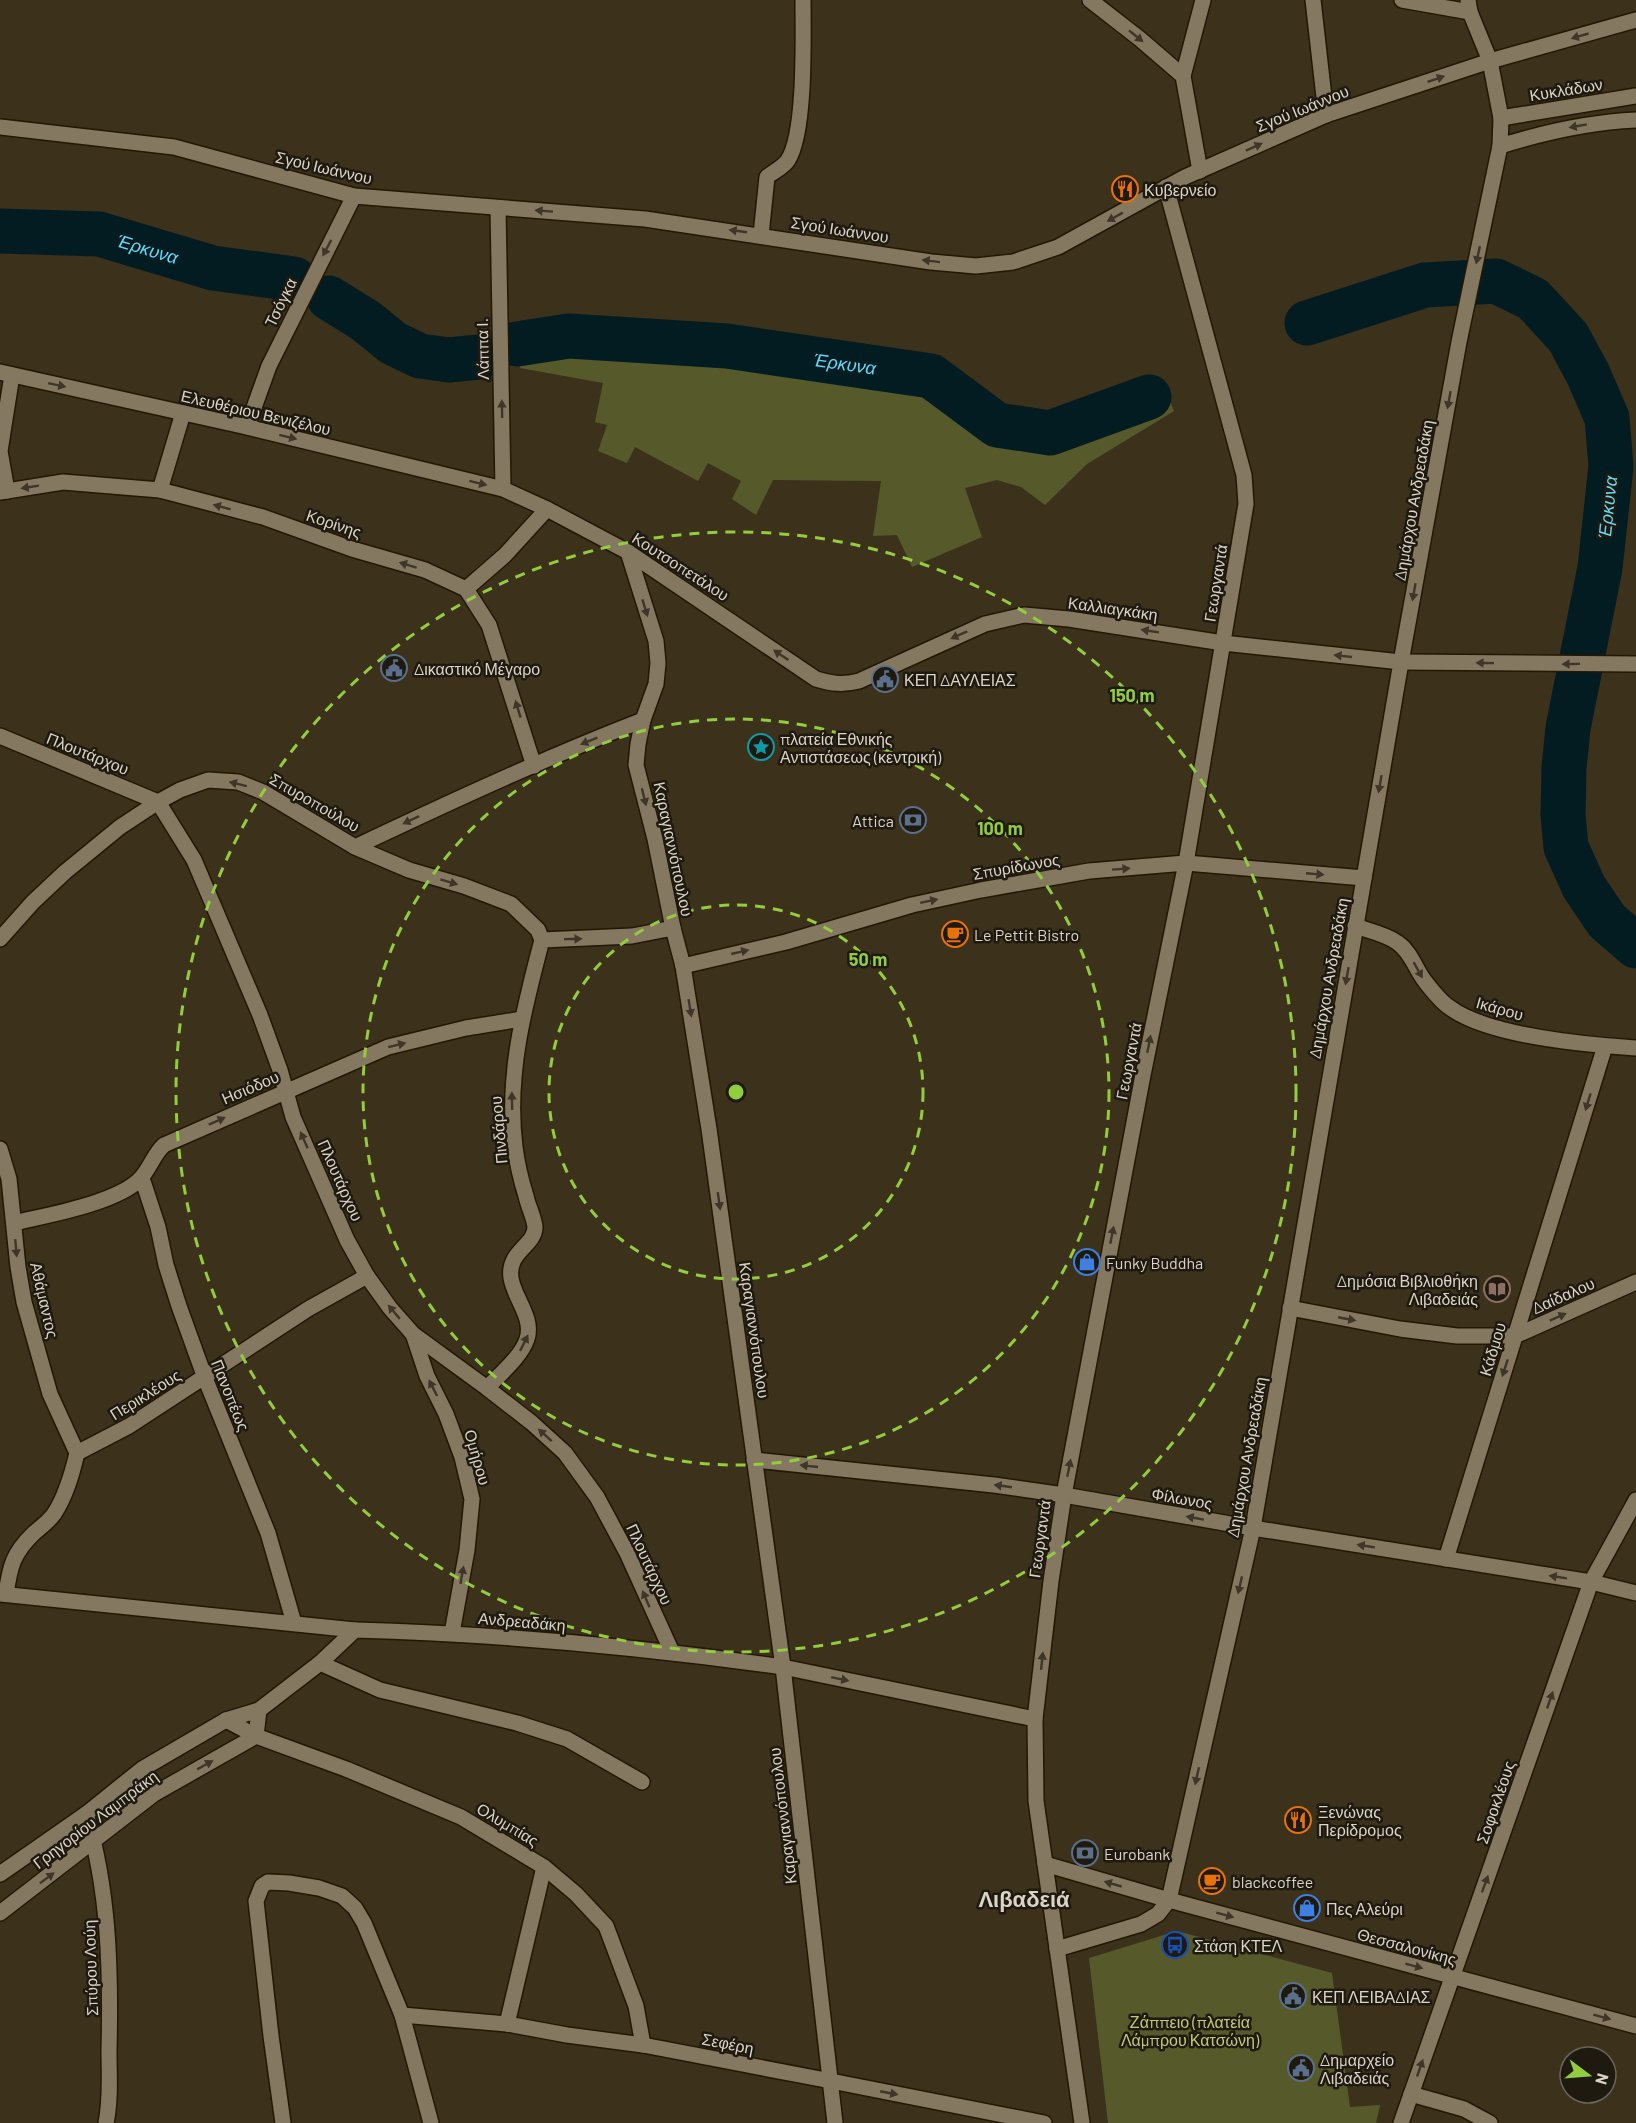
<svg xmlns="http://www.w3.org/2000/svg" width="1636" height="2123" viewBox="0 0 1636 2123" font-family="Barlow,sans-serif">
	<rect width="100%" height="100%" fill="#3c311b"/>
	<g fill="#565a2a">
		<polygon points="670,349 723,353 929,383 997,430 1049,439 1167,394 1174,411 1087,464 1045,505 1021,487 997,480 965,488 982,537 912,567 897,535 873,536 881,481 773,480 756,515 732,499 741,481 708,463 698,481 635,447 627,463 598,451 607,425 595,422 603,383 520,368 521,356 555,350"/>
		<polygon points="1177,1931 1332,1973 1350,2107 1380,2105 1376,2123 1108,2123 1089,1958"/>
	</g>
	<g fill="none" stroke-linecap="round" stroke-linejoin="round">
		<g stroke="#031c22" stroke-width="45">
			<path id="s1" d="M 0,231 L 99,234 L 213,268 L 294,279"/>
			<polyline points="329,298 366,321 393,343 420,356 449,360 479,357"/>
			<polyline points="1307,323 1425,285 1496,281 1533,299 1568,337 1588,374 1607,418 1611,466 1600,568 1568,728 1564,768 1563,815 1566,847 1584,887 1607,921 1636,946"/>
			<path id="s2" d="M 517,344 L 569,336 L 727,346 L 931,376 L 997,425 L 1050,433 L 1149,397"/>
		</g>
		<defs>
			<g id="street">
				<polyline points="1090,0 1140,39 1183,76 1200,171"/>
				<polyline points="1313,0 1326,115"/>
				<polyline points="1402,0 1470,12"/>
				<polyline points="1468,0 1470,12 1490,61"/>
				<polyline points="1183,76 1203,0"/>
				<path d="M 1500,146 C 1545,132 1589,122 1636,120"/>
				<path d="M 761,235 L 767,177 C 774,171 784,167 788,160 C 806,132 803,35 803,0"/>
				<polyline points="247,427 269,366 354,196"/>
				<polyline points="160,490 183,413"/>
				<polyline points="7,491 0,451 12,375"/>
				<polyline points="0,492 63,482 160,490 263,517 352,549 425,570 466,589 489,625 534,766"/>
				<polyline points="466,589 505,555 547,509"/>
				<polyline points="1401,662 1636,664"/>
				<polyline points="0,736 158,802 194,860 260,1015 280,1070 293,1117 347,1240 367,1276 390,1308 413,1334 487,1388 532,1423 565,1453 597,1497 627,1553 672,1652"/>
				<polyline points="355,847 409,870 464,886 511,904 538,930 542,940"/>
				<path d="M 1355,926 C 1369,931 1386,934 1398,943 C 1411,952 1415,968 1424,980 C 1431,989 1440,1001 1449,1007 C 1487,1036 1588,1045 1636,1048"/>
				<path d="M 0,939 L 33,902 L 65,872 L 120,827 L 158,802 L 180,790 L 208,780 L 238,782 L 263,792 L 355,847 C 450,802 545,758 643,720"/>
				<polyline points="0,1149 9,1179 18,1267 24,1302 50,1394 77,1453"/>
				<polyline points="142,1178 158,1227 166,1265 179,1306 205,1378 268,1533 294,1623"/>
				<path d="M 14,1223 C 47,1215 117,1203 140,1179 C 150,1169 153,1155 164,1145 L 388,1047 L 466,1028 L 522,1019"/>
				<polyline points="1290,1308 1400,1329 1457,1336 1515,1336 1636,1282"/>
				<polyline points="413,1334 427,1376 446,1414 462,1457 472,1499 467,1550 452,1633"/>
				<path d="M 487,1388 C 500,1374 521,1357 527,1339 C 534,1318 514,1298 511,1278 C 507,1251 535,1246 535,1227 C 534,1217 528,1206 526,1196 C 521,1180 517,1163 515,1147 C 506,1076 524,1008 542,940 L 632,936 L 673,928"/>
				<polyline points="1446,1559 1605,1046"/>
				<polyline points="0,1594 355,1630"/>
				<path d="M 6,1594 C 10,1566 13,1553 34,1533 C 41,1527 49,1521 54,1514 C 66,1496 72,1474 77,1453 L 129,1426 L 308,1309 L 367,1276"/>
				<polyline points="320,1663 380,1690 517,1723 567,1739 642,1782"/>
				<polyline points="783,1667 1035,1719"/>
				<polyline points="226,1720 256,1736 346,1769 461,1817 544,1867 576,1894 606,1926 636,2006 643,2045"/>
				<path d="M 86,1814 C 109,1890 111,1970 109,2050 C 109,2074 111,2099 106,2123"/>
				<polyline points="402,2015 507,2024 567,2035 643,2045 831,2081"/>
				<polyline points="507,2024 544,1867"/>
				<polyline points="1411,2094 1464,2109 1490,2123"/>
				<polyline points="283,2123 271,2036 256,1901 262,1886 268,1882 289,1883 319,1888 342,1896 355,1908 364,1923 402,2015 431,2123"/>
				<polyline points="1401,2123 1591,1582 1636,1500"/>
			</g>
			<g id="secondary">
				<polyline points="1501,118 1636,96"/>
				<polyline points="0,127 174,147 354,196 645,219 931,262 976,266 1013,262 1058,247 1185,177 1326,115 1490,61 1636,20"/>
				<polyline points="498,208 503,489"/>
				<path d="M 0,372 L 247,427 L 503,489 L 547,509 L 628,552 L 816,679 C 832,684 843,685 859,681 L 985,624 L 1024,615 L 1069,619 L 1223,643 L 1401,662"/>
				<polyline points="628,552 656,641 658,663 656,684 643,720 638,744 636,765 655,839 673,928 683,966 709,1129 783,1667 835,2123"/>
				<polyline points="683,966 786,942 912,905 981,890 1089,871 1186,863 1364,878"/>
				<polyline points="754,1460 994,1485 1064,1495 1253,1528 1591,1582 1636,1593"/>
				<polyline points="1045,1864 1169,1900 1636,2026"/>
				<path d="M 0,1874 L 86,1814 L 142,1769 L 226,1720 L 259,1710 L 320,1663 L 355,1630 C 498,1634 641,1647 783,1667"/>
				<polyline points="0,1913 154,1794 256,1736 259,1710"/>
				<polyline points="1057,1949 1141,1924 1158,1914 1169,1900 1253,1528 1401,662 1459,342 1500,146 1501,118 1490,61"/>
				<polyline points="831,2081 1044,2123"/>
				<polyline points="1082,2123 1036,1801 1035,1719 1051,1581 1064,1495 1142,1080 1186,863 1246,504 1244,475 1166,187"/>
			</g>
		</defs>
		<use href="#street" stroke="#231803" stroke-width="18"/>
		<use href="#secondary" stroke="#231803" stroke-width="18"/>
		<use href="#street" stroke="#857860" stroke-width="15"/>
		<use href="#secondary" stroke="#857860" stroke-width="15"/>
	</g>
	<defs><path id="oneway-solid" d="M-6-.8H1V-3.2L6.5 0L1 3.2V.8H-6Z" transform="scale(1.5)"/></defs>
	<g fill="#3e3628">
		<use href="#oneway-solid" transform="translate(1136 36) rotate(39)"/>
		<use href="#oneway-solid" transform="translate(1580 36) rotate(164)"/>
		<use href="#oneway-solid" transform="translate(1436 79) rotate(-19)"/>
		<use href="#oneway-solid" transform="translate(1578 126) rotate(170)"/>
		<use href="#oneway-solid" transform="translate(1254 147) rotate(-24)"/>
		<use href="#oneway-solid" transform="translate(544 211) rotate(-176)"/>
		<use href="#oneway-solid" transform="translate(1115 217) rotate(151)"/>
		<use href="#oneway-solid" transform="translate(738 231) rotate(-172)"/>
		<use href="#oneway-solid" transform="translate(327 248) rotate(118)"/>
		<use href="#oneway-solid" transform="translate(1478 255) rotate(102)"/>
		<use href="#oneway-solid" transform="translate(931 261) rotate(-173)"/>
		<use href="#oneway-solid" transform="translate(57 385) rotate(12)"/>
		<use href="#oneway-solid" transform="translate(1449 400) rotate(100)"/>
		<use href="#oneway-solid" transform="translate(502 409) rotate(-91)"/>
		<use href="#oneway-solid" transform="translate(288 437) rotate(14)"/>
		<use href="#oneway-solid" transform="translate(478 483) rotate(14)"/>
		<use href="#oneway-solid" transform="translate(30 487) rotate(171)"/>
		<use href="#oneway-solid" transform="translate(222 507) rotate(-165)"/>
		<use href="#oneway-solid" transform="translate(408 565) rotate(-163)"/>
		<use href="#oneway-solid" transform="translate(1414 592) rotate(100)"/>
		<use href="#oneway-solid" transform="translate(645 608) rotate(73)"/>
		<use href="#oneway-solid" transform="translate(1150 631) rotate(-171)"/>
		<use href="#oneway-solid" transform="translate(959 635) rotate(156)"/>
		<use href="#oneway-solid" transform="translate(781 655) rotate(-146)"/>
		<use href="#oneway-solid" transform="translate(1343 656) rotate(-174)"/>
		<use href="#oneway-solid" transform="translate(1485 663) rotate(-179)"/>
		<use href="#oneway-solid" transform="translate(1571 664) rotate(179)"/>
		<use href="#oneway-solid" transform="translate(518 709) rotate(-107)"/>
		<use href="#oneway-solid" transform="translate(589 741) rotate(158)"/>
		<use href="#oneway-solid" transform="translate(238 784) rotate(-166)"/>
		<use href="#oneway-solid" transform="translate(1380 784) rotate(100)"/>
		<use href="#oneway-solid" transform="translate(644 797) rotate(76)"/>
		<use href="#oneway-solid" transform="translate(411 820) rotate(154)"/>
		<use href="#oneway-solid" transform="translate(1121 869) rotate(-4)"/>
		<use href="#oneway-solid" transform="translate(1315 874) rotate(5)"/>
		<use href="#oneway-solid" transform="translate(449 882) rotate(17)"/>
		<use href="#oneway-solid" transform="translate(929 901) rotate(-12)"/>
		<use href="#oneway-solid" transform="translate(573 939) rotate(-1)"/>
		<use href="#oneway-solid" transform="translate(740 952) rotate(-13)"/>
		<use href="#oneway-solid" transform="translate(1418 970) rotate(61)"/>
		<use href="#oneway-solid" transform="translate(1347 976) rotate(100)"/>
		<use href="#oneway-solid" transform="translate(690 1008) rotate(81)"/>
		<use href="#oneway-solid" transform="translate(1149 1044) rotate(-79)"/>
		<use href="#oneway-solid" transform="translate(397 1045) rotate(-14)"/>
		<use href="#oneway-solid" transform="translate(512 1101) rotate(-91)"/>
		<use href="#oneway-solid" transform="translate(1588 1102) rotate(107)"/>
		<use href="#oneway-solid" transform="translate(217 1121) rotate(-24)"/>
		<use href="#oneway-solid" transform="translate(304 1140) rotate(-114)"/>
		<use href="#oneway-solid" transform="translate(719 1201) rotate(82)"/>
		<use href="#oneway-solid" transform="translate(1112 1235) rotate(-79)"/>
		<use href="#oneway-solid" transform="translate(16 1248) rotate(85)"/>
		<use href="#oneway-solid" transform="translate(394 1312) rotate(-130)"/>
		<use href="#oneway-solid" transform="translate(1558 1317) rotate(-24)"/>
		<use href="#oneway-solid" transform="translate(1347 1319) rotate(11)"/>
		<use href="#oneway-solid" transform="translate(524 1343) rotate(-64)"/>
		<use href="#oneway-solid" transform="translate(1505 1368) rotate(108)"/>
		<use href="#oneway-solid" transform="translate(433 1388) rotate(-117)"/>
		<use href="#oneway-solid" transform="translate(545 1435) rotate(-138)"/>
		<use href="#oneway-solid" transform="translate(809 1466) rotate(-174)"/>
		<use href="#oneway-solid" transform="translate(1069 1468) rotate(-79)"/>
		<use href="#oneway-solid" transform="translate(1003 1486) rotate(-172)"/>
		<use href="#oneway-solid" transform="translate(1195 1518) rotate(-170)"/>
		<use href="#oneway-solid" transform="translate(1366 1546) rotate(-171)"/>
		<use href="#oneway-solid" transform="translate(462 1575) rotate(-80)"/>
		<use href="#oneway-solid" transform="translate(1558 1577) rotate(-171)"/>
		<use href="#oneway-solid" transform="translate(1240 1585) rotate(103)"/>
		<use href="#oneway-solid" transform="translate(646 1599) rotate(-113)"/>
		<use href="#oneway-solid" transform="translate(1042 1661) rotate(-84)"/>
		<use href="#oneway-solid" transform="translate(840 1679) rotate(12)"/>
		<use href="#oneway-solid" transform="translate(1550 1700) rotate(-71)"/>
		<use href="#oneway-solid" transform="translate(205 1765) rotate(-29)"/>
		<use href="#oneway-solid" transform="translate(1197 1776) rotate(103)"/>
		<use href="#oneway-solid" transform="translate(47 1878) rotate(-37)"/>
		<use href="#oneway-solid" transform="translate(1113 1884) rotate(-164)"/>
		<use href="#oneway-solid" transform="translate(1485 1884) rotate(-70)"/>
		<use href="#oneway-solid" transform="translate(1225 1915) rotate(15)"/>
		<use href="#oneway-solid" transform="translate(1414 1966) rotate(15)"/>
		<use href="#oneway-solid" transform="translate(1602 2017) rotate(15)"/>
		<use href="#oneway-solid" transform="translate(1420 2068) rotate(-71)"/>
		<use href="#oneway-solid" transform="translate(889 2093) rotate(11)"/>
	</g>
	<g fill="none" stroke="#93cc3d" stroke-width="3" stroke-dasharray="10 8">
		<circle cx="736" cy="1092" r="187"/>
		<circle cx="736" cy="1092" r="373"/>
		<circle cx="736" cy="1092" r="560"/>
	</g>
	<defs>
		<symbol id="restaurant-ring" viewBox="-11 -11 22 22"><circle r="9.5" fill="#1f1a10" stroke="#e8710a" stroke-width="1.5"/><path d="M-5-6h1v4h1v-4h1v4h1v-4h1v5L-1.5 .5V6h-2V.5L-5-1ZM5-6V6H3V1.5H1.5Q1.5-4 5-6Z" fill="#e8710a"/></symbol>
		<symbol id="civic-ring" viewBox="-11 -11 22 22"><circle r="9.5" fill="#1f1a10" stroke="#5c6f8a" stroke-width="1.5"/><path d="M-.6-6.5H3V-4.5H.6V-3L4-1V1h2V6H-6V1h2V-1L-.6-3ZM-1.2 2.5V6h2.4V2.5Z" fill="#5c6f8a"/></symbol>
		<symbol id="sight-ring" viewBox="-11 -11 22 22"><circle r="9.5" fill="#1f1a10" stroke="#0f9aa8" stroke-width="1.5"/><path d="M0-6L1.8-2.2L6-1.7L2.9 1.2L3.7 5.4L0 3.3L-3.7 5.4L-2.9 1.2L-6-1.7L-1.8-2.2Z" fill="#0f9aa8"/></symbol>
		<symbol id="bank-ring" viewBox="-11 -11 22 22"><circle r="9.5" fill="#1f1a10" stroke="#5c6f8a" stroke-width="1.5"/><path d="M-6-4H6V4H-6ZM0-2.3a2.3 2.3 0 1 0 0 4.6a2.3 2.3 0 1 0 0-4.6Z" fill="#5c6f8a"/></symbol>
		<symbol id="cafe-ring" viewBox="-11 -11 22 22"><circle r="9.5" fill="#1f1a10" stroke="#e8710a" stroke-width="1.5"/><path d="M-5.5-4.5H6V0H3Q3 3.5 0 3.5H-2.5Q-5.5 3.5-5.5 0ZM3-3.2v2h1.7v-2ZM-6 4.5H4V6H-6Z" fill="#e8710a"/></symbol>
		<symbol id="shop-ring" viewBox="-11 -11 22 22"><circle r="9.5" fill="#1f1a10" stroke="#3f7fe0" stroke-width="1.5"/><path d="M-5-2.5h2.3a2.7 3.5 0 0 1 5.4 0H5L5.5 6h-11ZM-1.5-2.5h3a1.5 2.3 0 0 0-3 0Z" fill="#3f7fe0"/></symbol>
		<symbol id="library-ring" viewBox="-11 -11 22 22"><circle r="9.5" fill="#1f1a10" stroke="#8d6e63" stroke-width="1.5"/><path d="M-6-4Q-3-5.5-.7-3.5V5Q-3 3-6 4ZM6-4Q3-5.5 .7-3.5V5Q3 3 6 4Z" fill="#8d6e63"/></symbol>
		<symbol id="bus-ring" viewBox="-11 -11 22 22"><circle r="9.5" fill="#1f1a10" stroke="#1a4fb4" stroke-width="1.5"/><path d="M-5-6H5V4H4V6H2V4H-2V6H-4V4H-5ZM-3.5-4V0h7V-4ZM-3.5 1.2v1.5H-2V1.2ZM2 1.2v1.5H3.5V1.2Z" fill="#1a4fb4"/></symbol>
	</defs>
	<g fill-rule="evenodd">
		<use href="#restaurant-ring" x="1110" y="174" width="30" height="30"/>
		<use href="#civic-ring" x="379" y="653" width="30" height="30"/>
		<use href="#civic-ring" x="870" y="664" width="30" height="30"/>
		<use href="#sight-ring" x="746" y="732" width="30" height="30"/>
		<use href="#bank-ring" x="898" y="805" width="30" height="30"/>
		<use href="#cafe-ring" x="940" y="919" width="30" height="30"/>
		<use href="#shop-ring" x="1072" y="1247" width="30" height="30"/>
		<use href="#library-ring" x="1482" y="1274" width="30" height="30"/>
		<use href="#restaurant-ring" x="1283" y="1805" width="30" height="30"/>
		<use href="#bank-ring" x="1070" y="1838" width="30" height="30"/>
		<use href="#cafe-ring" x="1197" y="1866" width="30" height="30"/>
		<use href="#shop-ring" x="1292" y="1893" width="30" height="30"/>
		<use href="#bus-ring" x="1160" y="1930" width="30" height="30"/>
		<use href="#civic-ring" x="1278" y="1981" width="30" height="30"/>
		<use href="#civic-ring" x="1286" y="2053" width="30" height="30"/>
	</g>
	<g text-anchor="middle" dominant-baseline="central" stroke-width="5" stroke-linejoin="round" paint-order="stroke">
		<g font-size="16" fill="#dbd3c6" stroke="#1f1a10">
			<text transform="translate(1566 89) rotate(-9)">Κυκλάδων</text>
			<text transform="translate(1302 108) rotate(-22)">Σγού Ιωάννου</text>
			<text transform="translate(324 167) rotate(13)">Σγού Ιωάννου</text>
			<text transform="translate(840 229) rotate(9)">Σγού Ιωάννου</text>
			<text transform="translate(280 302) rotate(-64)">Τσόγκα</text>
			<text transform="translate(482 349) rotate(-91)">Λάππα Ι.</text>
			<text transform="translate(256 412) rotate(13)">Ελευθέριου Βενιζέλου</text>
			<text transform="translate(1413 500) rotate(-80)">Δημάρχου Ανδρεαδάκη</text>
			<text transform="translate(334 523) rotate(19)">Κορίνης</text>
			<text transform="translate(681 566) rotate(33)">Κουτσοπετάλου</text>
			<text transform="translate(1215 583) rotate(-81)">Γεωργαντά</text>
			<text transform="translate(1113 608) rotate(8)">Καλλιαγκάκη</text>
			<text transform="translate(88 753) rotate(22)">Πλουτάρχου</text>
			<text transform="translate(315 802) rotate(30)">Σπυροπούλου</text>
			<text transform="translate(674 849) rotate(78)">Καραγιαννόπουλου</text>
			<text transform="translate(1016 866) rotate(-10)">Σπυρίδωνος</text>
			<text transform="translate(1328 978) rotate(-80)">Δημάρχου Ανδρεαδάκη</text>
			<text transform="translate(1500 1008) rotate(16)">Ικάρου</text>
			<text transform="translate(1128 1061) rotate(-79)">Γεωργαντά</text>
			<text transform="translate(250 1087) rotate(-23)">Ησιόδου</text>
			<text transform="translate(498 1130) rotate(-95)">Πινδάρου</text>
			<text transform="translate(341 1180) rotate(66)">Πλουτάρχου</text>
			<text transform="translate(1563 1295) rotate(-24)">Δαίδαλου</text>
			<text transform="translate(45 1300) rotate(77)">Αθάμαντος</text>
			<text transform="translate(755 1330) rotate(82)">Καραγιαννόπουλου</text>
			<text transform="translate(1492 1349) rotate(-73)">Κάδμου</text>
			<text transform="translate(145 1394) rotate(-32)">Περικλέους</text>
			<text transform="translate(231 1395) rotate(68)">Πανοπέως</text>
			<text transform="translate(478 1457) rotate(74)">Ομήρου</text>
			<text transform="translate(1246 1457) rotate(-80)">Δημάρχου Ανδρεαδάκη</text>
			<text transform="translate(1182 1498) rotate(10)">Φίλωνος</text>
			<text transform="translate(1039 1539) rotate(-82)">Γεωργαντά</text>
			<text transform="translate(650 1564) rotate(65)">Πλουτάρχου</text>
			<text transform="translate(522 1621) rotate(5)">Ανδρεαδάκη</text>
			<text transform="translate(1495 1802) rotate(-71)">Σοφοκλέους</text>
			<text transform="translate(782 1816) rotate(-97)">Καραγιαννόπουλου</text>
			<text transform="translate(95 1819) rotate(-37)">Γρηγορίου Λαμπράκη</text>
			<text transform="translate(508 1824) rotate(31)">Ολυμπίας</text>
			<text transform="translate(1407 1946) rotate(15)">Θεσσαλονίκης</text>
			<text transform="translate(90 1968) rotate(-92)">Σπύρου Λούη</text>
			<text transform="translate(728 2043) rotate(11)">Σεφέρη</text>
		</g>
		<g font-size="16" fill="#dbd3c6" stroke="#1f1a10" text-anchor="start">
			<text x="1144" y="189">Κυβερνείο</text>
			<text x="414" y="668">Δικαστικό Μέγαρο</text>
			<text x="904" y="679">ΚΕΠ ΔΑΥΛΕΙΑΣ</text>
			<text x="780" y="738">πλατεία Εθνικής<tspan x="780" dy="18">Αντιστάσεως (κεντρική)</tspan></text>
			<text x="894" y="820" text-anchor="end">Attica</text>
			<text x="974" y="934">Le Pettit Bistro</text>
			<text x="1106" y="1262">Funky Buddha</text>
			<text x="1478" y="1280" text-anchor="end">Δημόσια Βιβλιοθήκη<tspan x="1478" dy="18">Λιβαδειάς</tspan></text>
			<text x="1318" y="1811">Ξενώνας<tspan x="1318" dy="18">Περίδρομος</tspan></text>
			<text x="1104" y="1853">Eurobank</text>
			<text x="1232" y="1881">blackcoffee</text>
			<text x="1326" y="1908">Πες Αλεύρι</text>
			<text x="1194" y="1945">Στάση ΚΤΕΛ</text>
			<text x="1312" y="1996">ΚΕΠ ΛΕΙΒΑΔΙΑΣ</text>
			<text x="1320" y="2059">Δημαρχείο<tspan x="1320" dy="18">Λιβαδειάς</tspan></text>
		</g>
		<g font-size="16" fill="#c2cb72" stroke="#1f1a10">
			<text x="1190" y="2021">Ζάππειο (πλατεία<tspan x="1190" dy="18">Λάμπρου Κατσώνη)</tspan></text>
		</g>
		<g font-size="18" font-style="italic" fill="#63daf6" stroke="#1f1a10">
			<text stroke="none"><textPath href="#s1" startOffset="150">Έρκυνα</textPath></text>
			<text stroke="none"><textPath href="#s2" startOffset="330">Έρκυνα</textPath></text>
			<text transform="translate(1607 507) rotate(-84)">Έρκυνα</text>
		</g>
		<g font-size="22" font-weight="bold" fill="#dbd3c6" stroke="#1f1a10">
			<text x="1024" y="1898">Λιβαδειά</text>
		</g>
	</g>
	<circle cx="736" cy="1092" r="9" fill="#93cc3d" stroke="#1f1a10" stroke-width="3"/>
	<g font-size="18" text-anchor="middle" font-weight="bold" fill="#93cc3d" stroke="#1f1a10" stroke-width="5" stroke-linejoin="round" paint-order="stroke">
		<text x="1132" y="702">150 m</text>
		<text x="1000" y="835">100 m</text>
		<text x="868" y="966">50 m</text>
	</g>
	<g transform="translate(1588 2075) rotate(106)"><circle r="28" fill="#1f1a10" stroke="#6a6459" stroke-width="1.5"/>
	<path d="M0-4.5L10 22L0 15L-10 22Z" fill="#93cc3d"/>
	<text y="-9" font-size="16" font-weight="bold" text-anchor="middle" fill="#dbd3c6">N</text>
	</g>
</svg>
